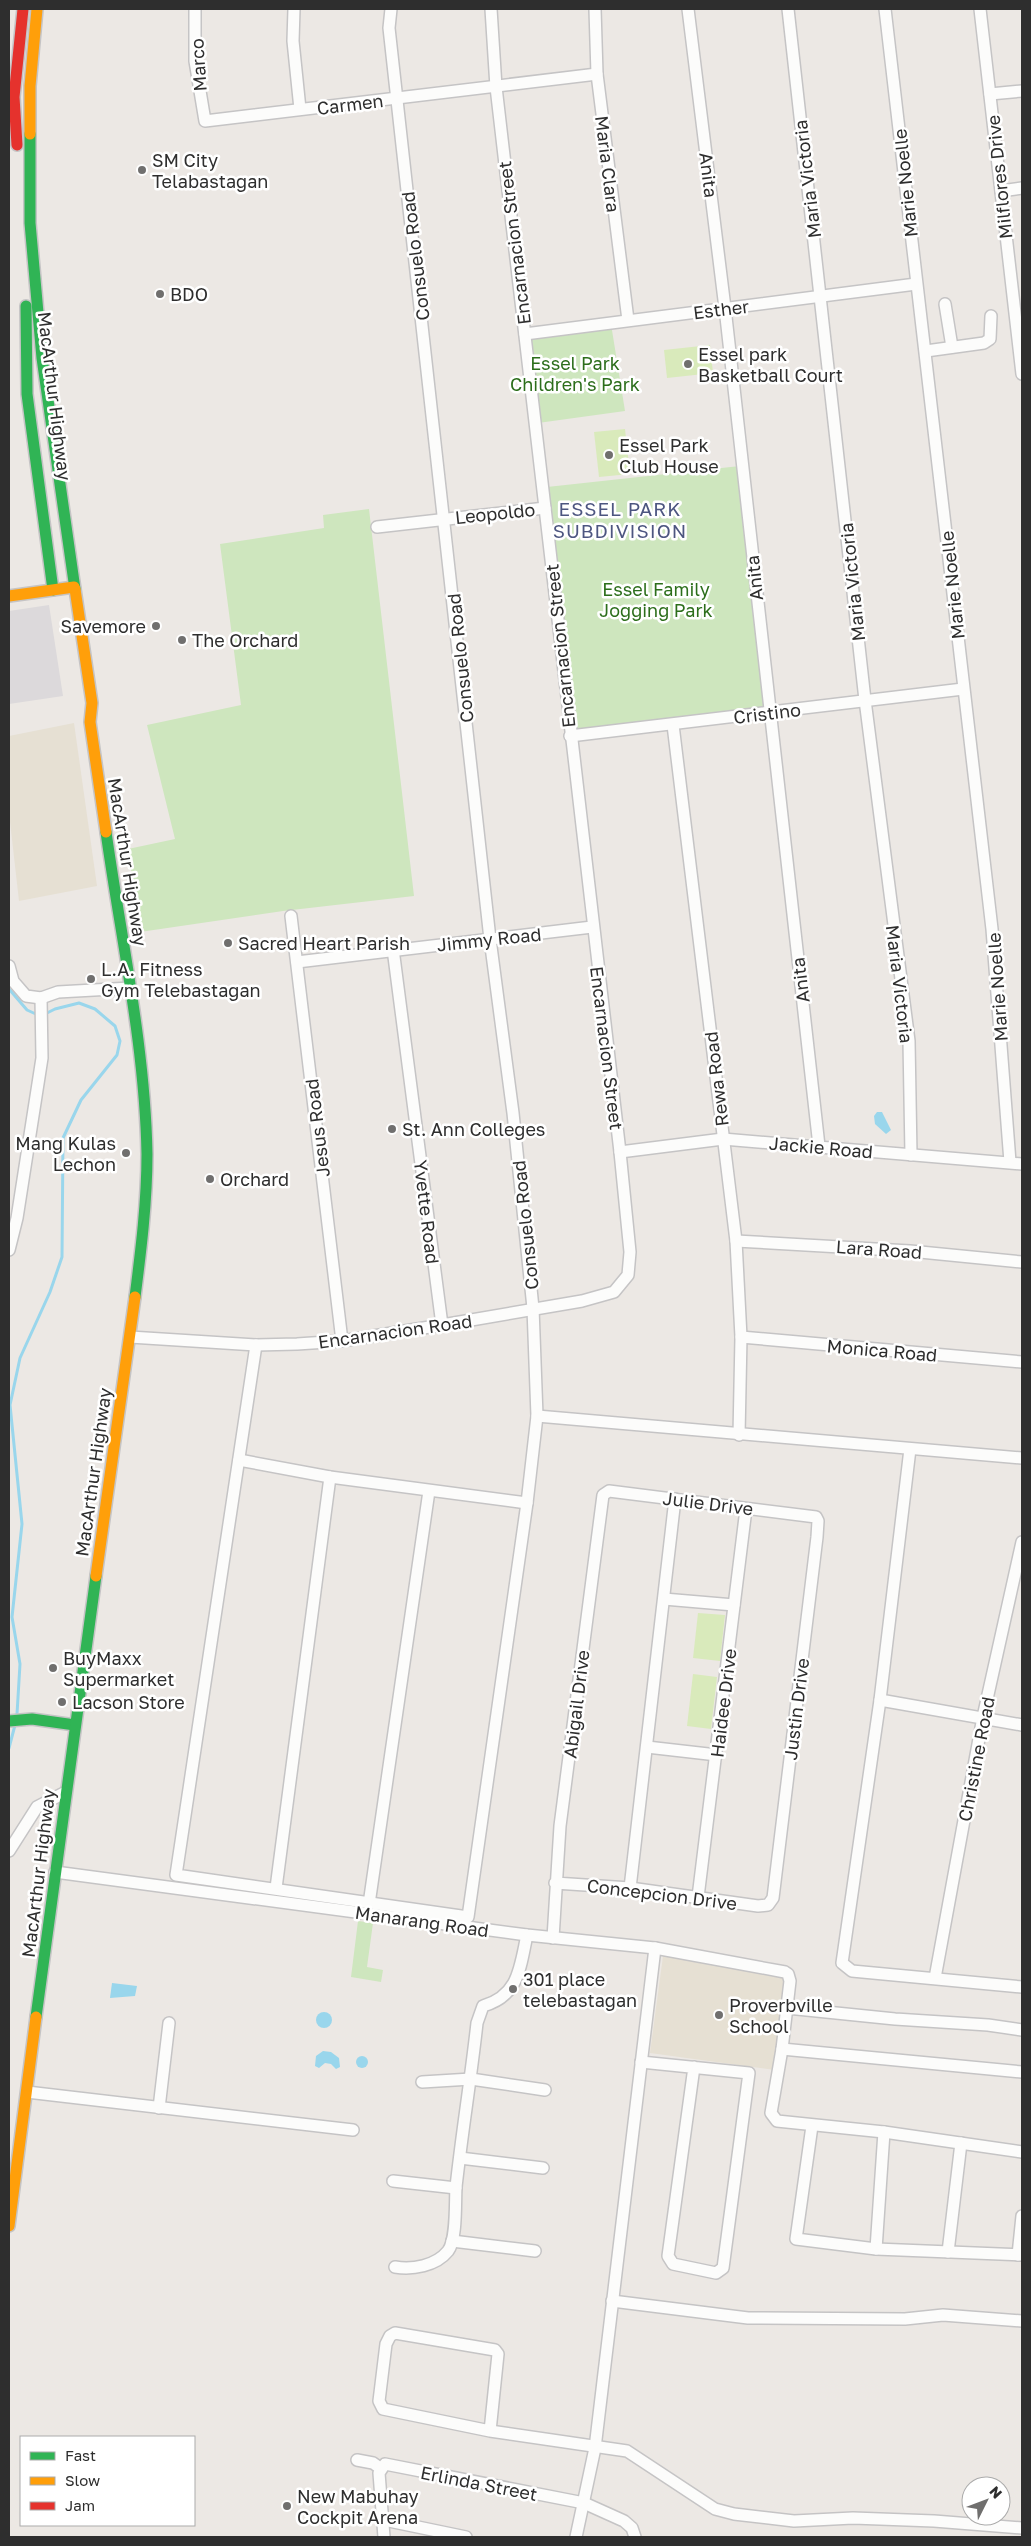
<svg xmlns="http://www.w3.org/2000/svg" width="1031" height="2546" viewBox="0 0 1031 2546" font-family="'Golos Text',sans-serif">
	<rect width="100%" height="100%" fill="#ece8e4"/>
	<polygon fill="#dcd9db" points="49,605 63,696 9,704 9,611"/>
	<g fill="#e6e0d3">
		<polygon points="74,723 97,886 19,901 9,813 9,736"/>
		<polygon points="663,1956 787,1978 775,2070 650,2053"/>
	</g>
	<g fill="#cee6be">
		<polygon points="611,324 625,411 538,423 527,335"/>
		<polygon points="740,466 766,711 573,731 547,487"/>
		<polygon points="369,509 414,896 283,911 140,932 128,849 175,839 147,725 241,705 220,544 324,528 323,515"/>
		<polygon points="358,1921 373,1923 367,1967 383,1970 381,1982 351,1977"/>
	</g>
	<g fill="#d9eabb">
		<polygon points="710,345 713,373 667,378 664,350"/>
		<polygon points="625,429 630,474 599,477 594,432"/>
		<polygon points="698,1613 725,1615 720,1661 693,1658"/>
		<polygon points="693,1674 717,1677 711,1729 687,1726"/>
	</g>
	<g fill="#99d6ec">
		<polygon points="877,1112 882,1112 891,1130 886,1134 875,1124 874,1116"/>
		<polygon points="112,1983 137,1986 135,1996 110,1998"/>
		<circle cx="324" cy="2020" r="8"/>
		<polygon points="323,2051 331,2052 339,2058 340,2067 336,2069 331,2064 325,2063 319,2068 315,2066 316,2056"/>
		<circle cx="362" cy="2062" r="6"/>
	</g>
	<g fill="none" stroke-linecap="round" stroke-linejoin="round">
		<g stroke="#99d6ec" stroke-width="3">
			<polyline points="9,989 27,1010 38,1015"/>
			<polyline points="17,1714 20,1664 12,1617 22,1524 10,1405 20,1358 50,1292 62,1257 63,1138 81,1100 117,1055 120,1041 115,1026 95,1009 79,1003 55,1009 43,1015"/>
			<polyline points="9,1748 15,1725"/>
		</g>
		<defs>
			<g id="street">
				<polyline points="195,9 195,61 205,121 597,74"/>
				<polyline points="294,9 293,41 300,109"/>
				<polyline points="595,9 597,74 628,320"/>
				<polyline points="688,9 725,308 819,1146"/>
				<polyline points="788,9 865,700 909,1041 911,1155"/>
				<polyline points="885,9 992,929 1010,1162"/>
				<polyline points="980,9 1022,374"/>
				<polyline points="990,94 1022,91"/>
				<polyline points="1001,191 1022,188"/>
				<polyline points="945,304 952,347"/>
				<polyline points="525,334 916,284"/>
				<polyline points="926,351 984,343 990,339 991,316"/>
				<polyline points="377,527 545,508"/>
				<polyline points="673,725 736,1241 741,1337 739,1435"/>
				<polyline points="570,736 963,689"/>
				<polyline points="291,916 342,1341"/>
				<polyline points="393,949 442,1325"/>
				<polyline points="297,962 592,927"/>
				<polyline points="9,966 13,981 26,996 41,998 58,992 130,988"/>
				<polyline points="620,1152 723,1139 1022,1164"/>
				<polyline points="736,1241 910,1251 1022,1262"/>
				<polyline points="9,1250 17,1218 42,1058 41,998"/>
				<polyline points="130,1337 256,1345 297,1344 342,1341 442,1325 582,1301 614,1292 628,1275 630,1252 620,1152 496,87 491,9"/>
				<polyline points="741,1337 1022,1362"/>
				<polyline points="256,1345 176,1875 468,1917 527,1503 537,1416 533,1308 513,1113 490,939 389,28 391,9"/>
				<polyline points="537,1416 1022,1458"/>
				<polyline points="910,1449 880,1700 842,1963 852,1971 1022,1987"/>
				<polyline points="239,1460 330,1477 527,1503"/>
				<polyline points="664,1599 734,1605"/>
				<polyline points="880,1700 1022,1725"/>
				<polyline points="647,1747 717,1755"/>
				<polyline points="9,1851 37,1807 66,1792"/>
				<polyline points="55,1872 527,1935 655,1948 785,1972 788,1974 790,1981 782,2049 771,2113 777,2121 884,2132 1022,2152"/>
				<polyline points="276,1888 330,1477"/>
				<polyline points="630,1888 675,1499"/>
				<polyline points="698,1897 746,1509"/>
				<polyline points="369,1904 429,1491"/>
				<polyline points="553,1938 560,1826 603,1495 609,1491 816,1517 818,1521 817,1537 773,1898 768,1905 758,1906 630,1888 555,1883"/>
				<polyline points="935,1978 983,1717 1022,1542"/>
				<polyline points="787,2008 895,2019 988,2025 1022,2030"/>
				<polyline points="782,2049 1022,2072"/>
				<polyline points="641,2062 749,2073 723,2268 716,2273 673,2264 668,2256 694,2067"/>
				<polyline points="422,2082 471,2079 545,2090"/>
				<polyline points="27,2092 353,2130"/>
				<polyline points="159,2108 169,2023"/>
				<polyline points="812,2126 796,2239 876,2249 1022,2255"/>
				<polyline points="460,2158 543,2168"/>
				<polyline points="393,2181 456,2188"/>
				<polyline points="452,2241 535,2251"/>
				<polyline points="876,2249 884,2132"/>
				<polyline points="948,2252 961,2143"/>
				<polyline points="1018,2255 1022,2216"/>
				<path d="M 395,2267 C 412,2270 436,2266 448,2251 C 457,2239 455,2203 456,2187 C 462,2132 471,2078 477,2023 L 483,2006 C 519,1996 520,1967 527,1935"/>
				<polyline points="612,2301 748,2318 905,2319 943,2315 1022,2321"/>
				<polyline points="490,2431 498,2354 495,2350 395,2333 390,2336 386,2344 379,2401 383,2409 490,2431 627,2451 715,2509 734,2514 794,2521 853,2518 934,2521 1022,2528"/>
				<polyline points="357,2460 373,2463 380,2468"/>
				<polyline points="384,2520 466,2537"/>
				<polyline points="384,2537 379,2473 385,2464 584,2503 624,2521 632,2528 635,2537"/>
				<polyline points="576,2537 595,2448 655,1948"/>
			</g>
			<g id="fast">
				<polyline points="30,134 30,223 42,358 75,589"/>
				<polyline points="26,306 27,394 53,590"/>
				<path d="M 106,832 C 121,939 145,1046 147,1154 C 147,1202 141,1250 135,1297"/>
				<polyline points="9,1721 32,1719 75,1725"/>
				<polyline points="36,2017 96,1576"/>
			</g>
			<g id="slow">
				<polyline points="30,134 30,86 37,9"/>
				<polyline points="75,589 92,703 90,722 106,832"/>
				<polyline points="9,596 74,587"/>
				<polyline points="96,1576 135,1297"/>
				<polyline points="9,2226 36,2017"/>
			</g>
			<polyline id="jam" points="17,145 14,97 23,9"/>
		</defs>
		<use href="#street" stroke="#c5c4c5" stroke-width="14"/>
		<use href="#fast" stroke="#c5c4c5" stroke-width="14"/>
		<use href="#slow" stroke="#c5c4c5" stroke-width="14"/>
		<use href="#jam" stroke="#c5c4c5" stroke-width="14"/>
		<use href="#street" stroke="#fcfcfb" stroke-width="11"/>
		<use href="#fast" stroke="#30b455" stroke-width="11"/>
		<use href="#slow" stroke="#ff9f0a" stroke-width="11"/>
		<use href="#jam" stroke="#e5322d" stroke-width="11"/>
	</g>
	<g fill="#706f6e" stroke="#fff" stroke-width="2">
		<circle cx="142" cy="170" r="5"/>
		<circle cx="160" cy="294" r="5"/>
		<circle cx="688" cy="364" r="5"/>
		<circle cx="609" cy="455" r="5"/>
		<circle cx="156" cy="626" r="5"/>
		<circle cx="182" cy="640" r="5"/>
		<circle cx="228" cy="943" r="5"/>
		<circle cx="91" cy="979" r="5"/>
		<circle cx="392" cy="1129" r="5"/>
		<circle cx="126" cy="1153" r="5"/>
		<circle cx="210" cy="1179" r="5"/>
		<circle cx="53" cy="1668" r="5"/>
		<circle cx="62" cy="1702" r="5"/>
		<circle cx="513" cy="1989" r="5"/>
		<circle cx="719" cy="2015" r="5"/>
		<circle cx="287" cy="2506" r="5"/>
	</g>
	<g text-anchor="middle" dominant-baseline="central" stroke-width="5" stroke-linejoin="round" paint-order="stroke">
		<g font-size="18" fill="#2e2e2e" stroke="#fff">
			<text transform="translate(198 65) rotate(-94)">Marco</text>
			<text transform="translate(350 104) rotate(-7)">Carmen</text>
			<text transform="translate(608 164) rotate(83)">Maria Clara</text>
			<text transform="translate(709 175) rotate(83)">Anita</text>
			<text transform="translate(999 177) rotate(-96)">Milflores Drive</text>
			<text transform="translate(807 179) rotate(-97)">Maria Victoria</text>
			<text transform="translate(905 183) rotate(-96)">Marie Noelle</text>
			<text transform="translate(514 243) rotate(-97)">Encarnacion Street</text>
			<text transform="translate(415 256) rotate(-97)">Consuelo Road</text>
			<text transform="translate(721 309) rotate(-7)">Esther</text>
			<text transform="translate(55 396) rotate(83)">MacArthur Highway</text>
			<text transform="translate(495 513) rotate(-6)">Leopoldo</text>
			<text transform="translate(754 578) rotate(-96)">Anita</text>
			<text transform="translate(852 582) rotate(-96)">Maria Victoria</text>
			<text transform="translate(952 585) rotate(-96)">Marie Noelle</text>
			<text transform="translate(560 646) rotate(-96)">Encarnacion Street</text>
			<text transform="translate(460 658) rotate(-96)">Consuelo Road</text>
			<text transform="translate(767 713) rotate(-7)">Cristino</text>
			<text transform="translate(128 862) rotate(81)">MacArthur Highway</text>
			<text transform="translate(489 939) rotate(-6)">Jimmy Road</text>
			<text transform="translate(800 980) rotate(-97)">Anita</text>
			<text transform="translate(900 984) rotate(83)">Maria Victoria</text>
			<text transform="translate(997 987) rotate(-94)">Marie Noelle</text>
			<text transform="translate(607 1048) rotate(83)">Encarnacion Street</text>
			<text transform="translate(716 1079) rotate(-97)">Rewa Road</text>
			<text transform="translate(317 1128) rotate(-97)">Jesus Road</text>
			<text transform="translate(821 1147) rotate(5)">Jackie Road</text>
			<text transform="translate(427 1212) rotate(83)">Yvette Road</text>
			<text transform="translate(525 1225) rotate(-96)">Consuelo Road</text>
			<text transform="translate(879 1249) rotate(4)">Lara Road</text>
			<text transform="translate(395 1331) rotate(-8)">Encarnacion Road</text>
			<text transform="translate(882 1350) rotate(5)">Monica Road</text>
			<text transform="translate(93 1472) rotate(-82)">MacArthur Highway</text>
			<text transform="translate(708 1503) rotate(7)">Julie Drive</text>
			<text transform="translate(723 1703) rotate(-83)">Haidee Drive</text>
			<text transform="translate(576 1704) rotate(-83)">Abigail Drive</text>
			<text transform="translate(796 1709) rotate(-83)">Justin Drive</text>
			<text transform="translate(976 1759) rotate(-79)">Christine Road</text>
			<text transform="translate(38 1873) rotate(-83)">MacArthur Highway</text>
			<text transform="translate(662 1894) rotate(7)">Concepcion Drive</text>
			<text transform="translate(422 1921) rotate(8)">Manarang Road</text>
			<text transform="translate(479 2483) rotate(11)">Erlinda Street</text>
		</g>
		<g font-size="18" fill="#2e2e2e" stroke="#fff" text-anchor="start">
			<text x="152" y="160">SM City<tspan x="152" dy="21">Telabastagan</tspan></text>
			<text x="170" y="294">BDO</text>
			<text x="698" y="354">Essel park<tspan x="698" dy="21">Basketball Court</tspan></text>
			<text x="619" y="445">Essel Park<tspan x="619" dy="21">Club House</tspan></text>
			<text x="146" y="626" text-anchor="end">Savemore</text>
			<text x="192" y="640">The Orchard</text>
			<text x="238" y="943">Sacred Heart Parish</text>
			<text x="101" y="969">L.A. Fitness<tspan x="101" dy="21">Gym Telebastagan</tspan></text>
			<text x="402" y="1129">St. Ann Colleges</text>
			<text x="116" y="1143" text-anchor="end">Mang Kulas<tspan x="116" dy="21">Lechon</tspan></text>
			<text x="220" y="1179">Orchard</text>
			<text x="63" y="1658">BuyMaxx<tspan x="63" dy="21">Supermarket</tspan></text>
			<text x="72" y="1702">Lacson Store</text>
			<text x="523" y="1979">301 place<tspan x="523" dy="21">telebastagan</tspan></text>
			<text x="729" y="2005">Proverbville<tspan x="729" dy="21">School</tspan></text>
			<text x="297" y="2496">New Mabuhay<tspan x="297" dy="21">Cockpit Arena</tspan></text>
		</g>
		<g font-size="18" fill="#2c6e1b" stroke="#fff">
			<text x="575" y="363">Essel Park<tspan x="575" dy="21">Children's Park</tspan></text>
			<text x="656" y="589">Essel Family<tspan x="656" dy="21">Jogging Park</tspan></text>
		</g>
		<g font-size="19" letter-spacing="1" fill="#4d5680" stroke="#fff">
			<text x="620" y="508">ESSEL PARK<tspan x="620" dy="22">SUBDIVISION</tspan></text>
		</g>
	</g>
	<rect width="1031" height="2546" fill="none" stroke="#2e2e2e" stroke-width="20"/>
	<rect x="20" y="2436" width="175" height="90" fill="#ffffff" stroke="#ababab"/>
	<rect x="30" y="2452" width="25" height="8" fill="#30b455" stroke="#ababab"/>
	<text x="65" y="2461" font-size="15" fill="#2e2e2e">Fast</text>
	<rect x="30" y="2477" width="25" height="8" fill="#ff9f0a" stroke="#ababab"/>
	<text x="65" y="2486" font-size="15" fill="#2e2e2e">Slow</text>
	<rect x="30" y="2502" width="25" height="8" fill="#e5322d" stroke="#ababab"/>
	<text x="65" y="2511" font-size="15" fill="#2e2e2e">Jam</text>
	<g transform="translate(986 2501) rotate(48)"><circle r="24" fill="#ffffff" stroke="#ababab"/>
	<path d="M0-4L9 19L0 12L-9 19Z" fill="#706f6e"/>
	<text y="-8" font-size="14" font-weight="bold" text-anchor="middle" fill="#2e2e2e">N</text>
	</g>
</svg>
